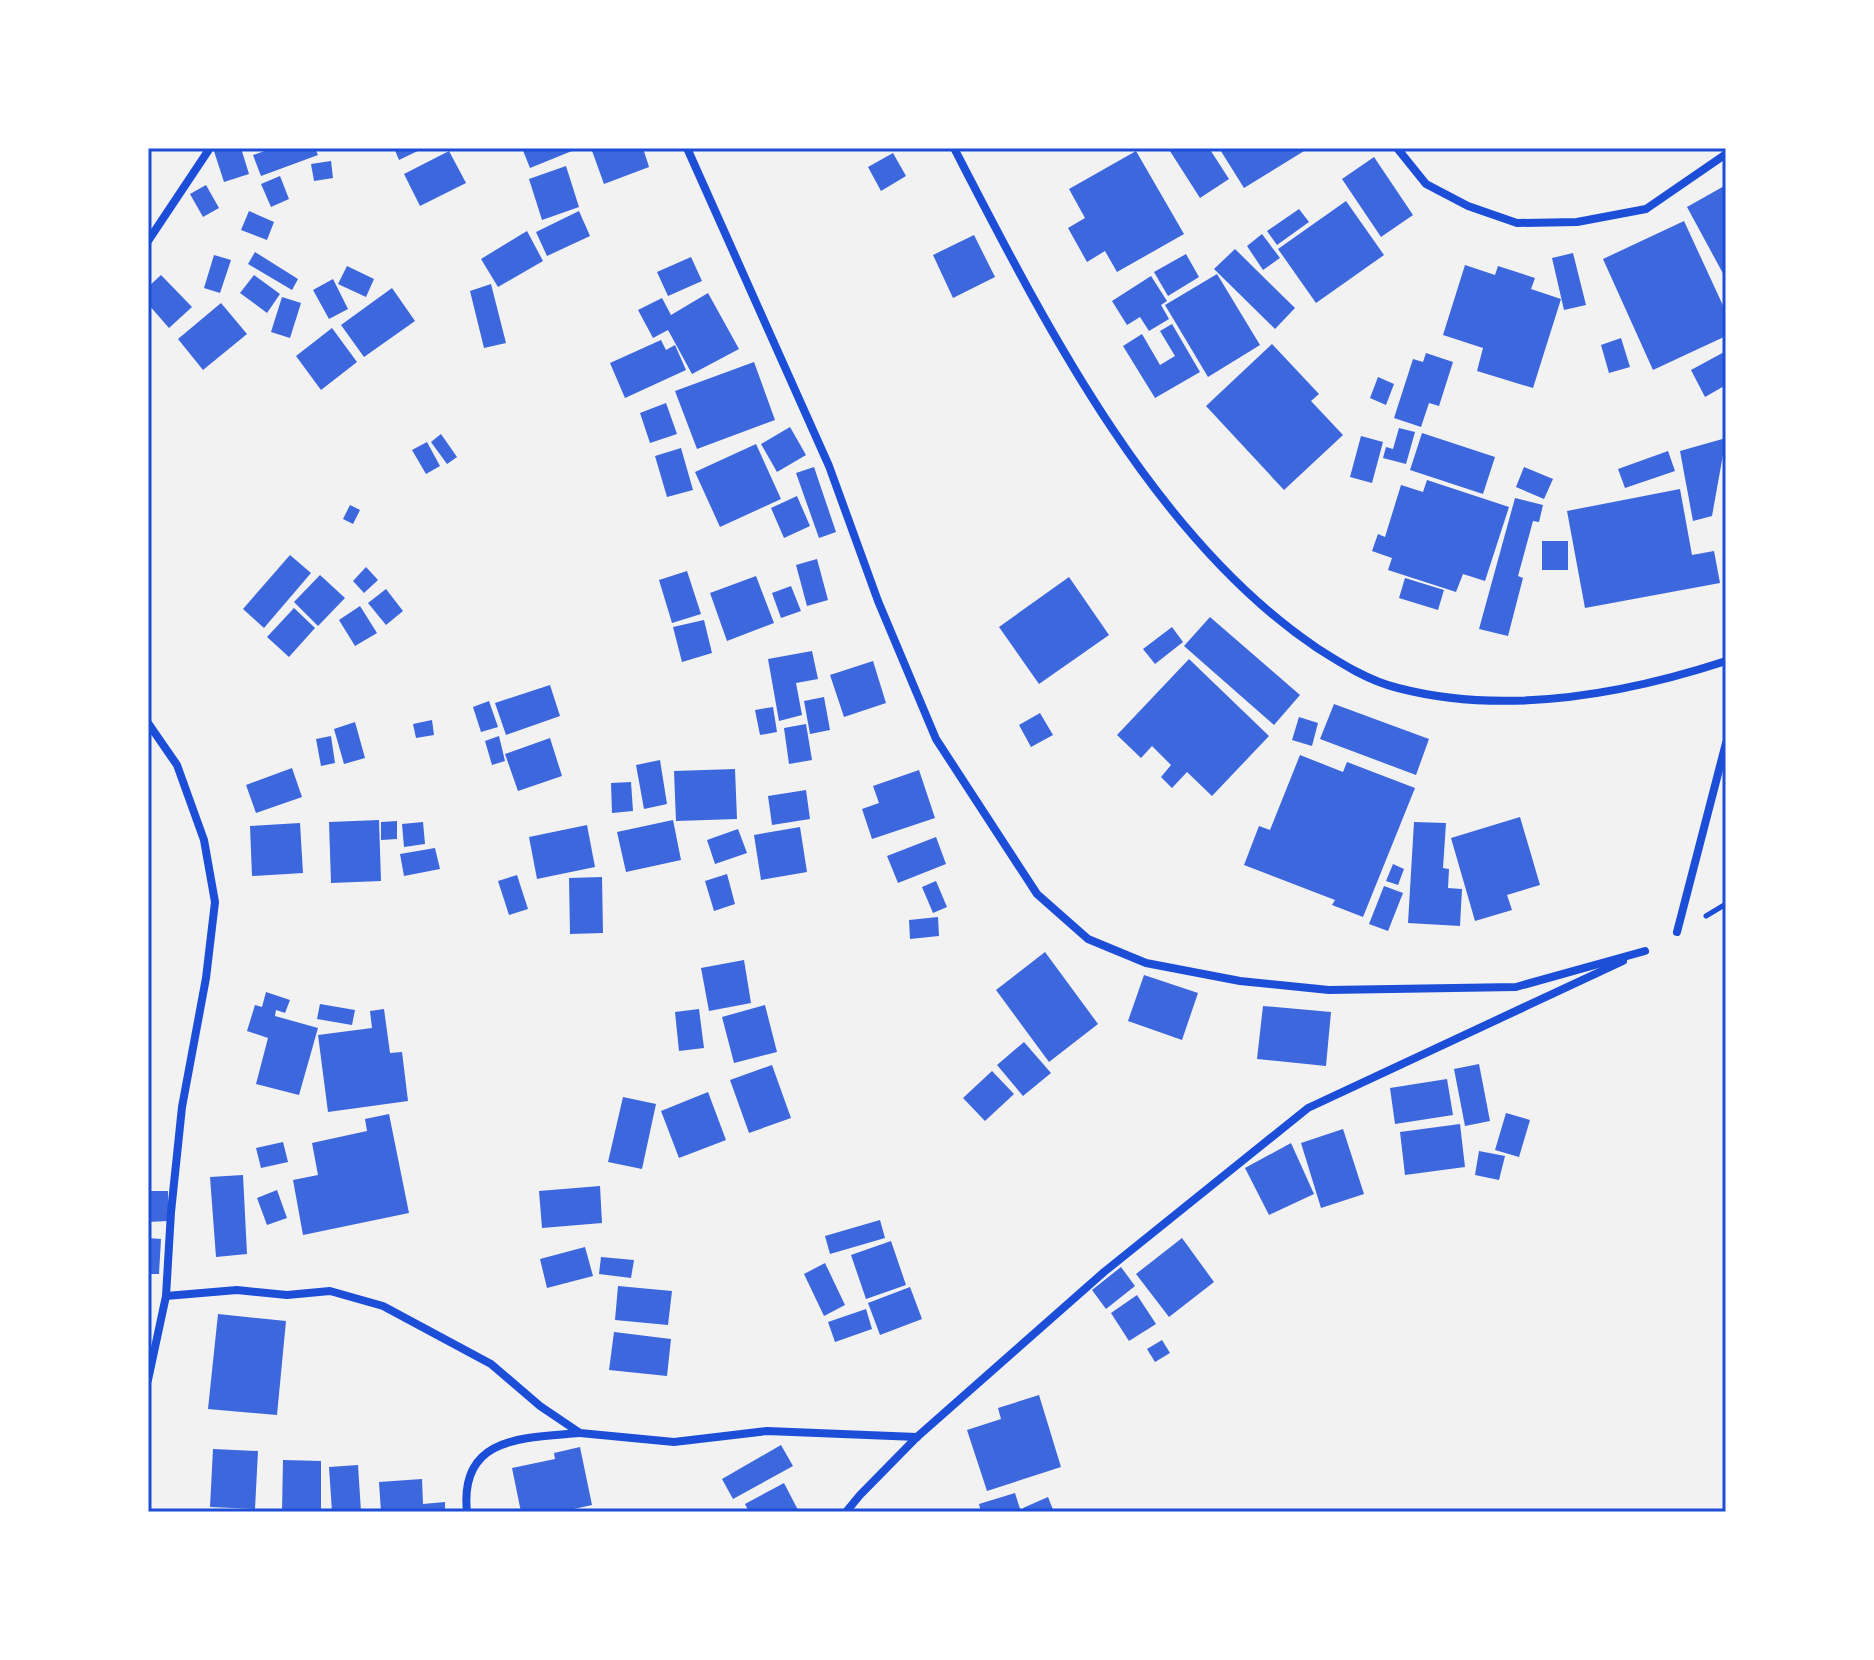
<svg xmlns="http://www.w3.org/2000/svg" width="1874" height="1660" viewBox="0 0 1874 1660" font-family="Arial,sans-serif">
	<rect width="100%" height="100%" fill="#f2f2f2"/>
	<g fill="#3d67dc">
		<polygon points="213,148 241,148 249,174 224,182"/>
		<polygon points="273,148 315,148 318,155 261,176 253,155"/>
		<polygon points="394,148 424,148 399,160"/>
		<polygon points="522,148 571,148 572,151 530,168"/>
		<polygon points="591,148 643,148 649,167 604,184"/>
		<polygon points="1168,148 1209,148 1229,179 1200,198"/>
		<polygon points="1219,148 1309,148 1244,188"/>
		<polygon points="449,151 466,183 420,206 404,174"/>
		<polygon points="1136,151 1184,234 1117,272 1105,251 1087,262 1068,228 1085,218 1069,189"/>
		<polygon points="893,153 906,176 881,191 868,167"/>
		<polygon points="1374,157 1413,215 1381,237 1342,179"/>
		<polygon points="331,161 333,178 314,181 311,164"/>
		<polygon points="566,166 579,207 542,220 529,179"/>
		<polygon points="280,176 289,199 271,207 261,184"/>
		<polygon points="206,185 219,208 203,217 190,194"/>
		<polygon points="1726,185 1726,279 1687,207"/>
		<polygon points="1346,201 1384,255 1316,303 1278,249"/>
		<polygon points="1299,209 1309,222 1277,245 1267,231"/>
		<polygon points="249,211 274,222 267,240 241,230"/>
		<polygon points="579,211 590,236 547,256 536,232"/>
		<polygon points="1684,221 1726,312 1726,336 1653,370 1603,259"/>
		<polygon points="527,231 543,261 498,287 481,259"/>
		<polygon points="1262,234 1280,258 1263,270 1247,246"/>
		<polygon points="974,235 995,277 953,298 933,255"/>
		<polygon points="1235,249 1295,308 1275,329 1214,269"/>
		<polygon points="255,252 298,279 292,290 248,264"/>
		<polygon points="1573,253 1586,305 1564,310 1552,258"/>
		<polygon points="1186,254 1199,277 1168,296 1154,272"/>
		<polygon points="214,255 231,260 220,293 204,288"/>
		<polygon points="691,257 702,281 668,296 657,272"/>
		<polygon points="1465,265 1495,275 1498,266 1535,278 1531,289 1561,299 1533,388 1477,371 1483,348 1443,335"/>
		<polygon points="347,266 374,279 366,297 338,284"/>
		<polygon points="1217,274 1260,345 1208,377 1165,305"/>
		<polygon points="161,275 192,307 169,328 148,304 148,287"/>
		<polygon points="254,275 280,294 267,313 240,293"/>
		<polygon points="1151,276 1167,301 1161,305 1169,319 1149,331 1140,317 1127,325 1112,301"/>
		<polygon points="333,279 348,309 329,319 313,290"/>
		<polygon points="491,284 506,343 484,348 470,291"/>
		<polygon points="392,288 415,321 364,357 341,325"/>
		<polygon points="708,293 739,349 692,374 668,330 653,338 638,310 662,298 671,315"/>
		<polygon points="282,297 301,303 290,338 271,332"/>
		<polygon points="221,303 247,334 203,370 178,339"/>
		<polygon points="1172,324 1200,372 1155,398 1123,346 1142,334 1160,365 1175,356 1160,331"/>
		<polygon points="332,328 357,362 321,390 296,356"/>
		<polygon points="1621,338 1630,367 1609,373 1601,345"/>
		<polygon points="661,340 666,350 675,345 686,370 625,398 610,363"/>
		<polygon points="1272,344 1319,394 1311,401 1343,435 1284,490 1206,406"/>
		<polygon points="1726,351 1726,385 1705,397 1691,370"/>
		<polygon points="1426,353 1453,362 1439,406 1429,403 1421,427 1394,418 1413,359 1423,362"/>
		<polygon points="754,362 775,420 697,449 675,391"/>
		<polygon points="1378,377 1394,384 1386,405 1370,398"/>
		<polygon points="666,403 677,434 650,443 640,413"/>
		<polygon points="790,427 806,455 777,472 761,444"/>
		<polygon points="1399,428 1415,432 1406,464 1383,458 1386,447 1393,449"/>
		<polygon points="1422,433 1495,457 1483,494 1410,470"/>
		<polygon points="441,434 457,457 447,464 431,442"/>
		<polygon points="1361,436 1383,442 1372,483 1350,477"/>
		<polygon points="1726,438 1712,516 1693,521 1680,451"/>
		<polygon points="427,442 440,466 426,474 412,450"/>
		<polygon points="756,444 781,499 720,527 695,472"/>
		<polygon points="681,448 693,490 667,497 655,456"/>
		<polygon points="1668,451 1675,471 1625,488 1618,469"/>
		<polygon points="814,467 836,532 819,538 796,473"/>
		<polygon points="1524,467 1553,479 1544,499 1516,487"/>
		<polygon points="1427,480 1509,507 1485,581 1463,574 1456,592 1388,570 1392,558 1372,551 1378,534 1385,537 1401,485 1423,492"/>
		<polygon points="1680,489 1692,555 1714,551 1720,583 1585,608 1567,511"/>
		<polygon points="797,496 810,526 784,538 771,508"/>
		<polygon points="1515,498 1543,505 1539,522 1533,521 1518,576 1523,578 1508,636 1479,629"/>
		<polygon points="350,505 360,510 353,524 343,519"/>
		<rect x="1542" y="541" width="26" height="29"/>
		<polygon points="290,555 311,573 264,628 243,609"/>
		<polygon points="817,559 828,600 807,606 796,565"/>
		<polygon points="366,567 378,580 364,593 353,581"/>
		<polygon points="687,571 701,614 672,623 659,580"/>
		<polygon points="320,575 345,598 318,626 294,602"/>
		<polygon points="756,576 774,623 727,641 710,593"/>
		<polygon points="1069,577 1109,635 1039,684 999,627"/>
		<polygon points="1405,578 1444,590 1438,610 1399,598"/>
		<polygon points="791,586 801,611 781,618 772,593"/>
		<polygon points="386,589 403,611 386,625 368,603"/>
		<polygon points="360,606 377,633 355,646 339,620"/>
		<polygon points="294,608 315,628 289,657 267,637"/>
		<polygon points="1210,617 1300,695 1274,725 1184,646"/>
		<polygon points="704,620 712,653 682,662 673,627"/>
		<polygon points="1172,627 1183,642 1155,664 1143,649"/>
		<polygon points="812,651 818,679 796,683 802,715 779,721 768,659"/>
		<polygon points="1189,659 1269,736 1212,796 1187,772 1172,788 1161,777 1171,765 1152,746 1141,758 1117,735"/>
		<polygon points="873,661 886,703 844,717 830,675"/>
		<polygon points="550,685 560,716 506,735 495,703"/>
		<polygon points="824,697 830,730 810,734 804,701"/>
		<polygon points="489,701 498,727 481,732 473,707"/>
		<polygon points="1334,704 1429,739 1416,775 1320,739"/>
		<polygon points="773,707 777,732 760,735 755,710"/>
		<polygon points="1040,713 1053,735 1031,747 1019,725"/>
		<polygon points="1299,717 1318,723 1312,746 1292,740"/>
		<polygon points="432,720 434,735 416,738 413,724"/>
		<polygon points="355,722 365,758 344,764 334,729"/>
		<polygon points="806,724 812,760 789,764 784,728"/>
		<polygon points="331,736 335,763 321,766 316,739"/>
		<polygon points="499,736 505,761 492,765 485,741"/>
		<polygon points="550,738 562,776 518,791 505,754"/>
		<polygon points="1300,755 1343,772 1347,762 1415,788 1363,917 1332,905 1335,900 1244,865 1259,826 1270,830"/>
		<polygon points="660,760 667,804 644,809 636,765"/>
		<polygon points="292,768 302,797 256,813 246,785"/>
		<polygon points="735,769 737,819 676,821 674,771"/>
		<polygon points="919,770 935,818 872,839 862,809 879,803 873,786"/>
		<polygon points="631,782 633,811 612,813 611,783"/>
		<polygon points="806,790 810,819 772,825 768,796"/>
		<polygon points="1520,817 1540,885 1507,895 1512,910 1475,921 1451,838"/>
		<polygon points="379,820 381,881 331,883 329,822"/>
		<polygon points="673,820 681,860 626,872 617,832"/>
		<polygon points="397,821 397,839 381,840 381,822"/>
		<polygon points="423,822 425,844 404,847 402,824"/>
		<polygon points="1414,822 1446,823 1443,868 1449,869 1448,888 1462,889 1460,926 1408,923"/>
		<polygon points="300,823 303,873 252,876 250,826"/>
		<polygon points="587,825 595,867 537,879 529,837"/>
		<polygon points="800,827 807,872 761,880 754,835"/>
		<polygon points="738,829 747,853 715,864 707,840"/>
		<polygon points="936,837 946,864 898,883 887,856"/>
		<polygon points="435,848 440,869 404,876 400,854"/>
		<polygon points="1393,864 1404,869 1398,885 1386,881"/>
		<polygon points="727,874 735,904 714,911 705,881"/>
		<polygon points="517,875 528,909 509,915 498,881"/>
		<polygon points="602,877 603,933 570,934 569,878"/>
		<polygon points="936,881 947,907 933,913 922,887"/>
		<polygon points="1384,886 1403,893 1388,931 1369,924"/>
		<polygon points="938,917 939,936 910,939 909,920"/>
		<polygon points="1045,952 1098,1024 1049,1062 996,990"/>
		<polygon points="744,960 751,1003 709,1011 701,968"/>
		<polygon points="1144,975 1198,993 1182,1040 1128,1021"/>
		<polygon points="266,992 290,1000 285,1013 276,1010 275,1016 318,1028 299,1095 256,1084 268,1038 247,1031 255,1005 262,1007"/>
		<polygon points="320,1004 355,1010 352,1025 317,1019"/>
		<polygon points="765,1005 777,1052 734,1063 722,1017"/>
		<polygon points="1263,1006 1331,1012 1326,1066 1257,1059"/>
		<polygon points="384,1009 390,1053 402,1052 408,1101 328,1112 318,1035 372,1028 370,1011"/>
		<polygon points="699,1009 704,1048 679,1051 675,1012"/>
		<polygon points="1024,1042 1051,1073 1023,1096 997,1065"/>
		<polygon points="1479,1064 1490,1121 1465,1126 1454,1069"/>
		<polygon points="772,1065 791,1118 749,1133 730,1080"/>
		<polygon points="992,1071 1014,1094 985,1121 963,1098"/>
		<polygon points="1447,1079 1453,1115 1395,1124 1390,1088"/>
		<polygon points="708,1092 726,1140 679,1158 661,1111"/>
		<polygon points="623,1097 656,1104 642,1169 608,1162"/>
		<polygon points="1506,1113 1530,1120 1519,1157 1495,1150"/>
		<polygon points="389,1114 409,1213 303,1235 293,1180 318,1175 312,1143 367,1131 365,1119"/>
		<polygon points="1460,1124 1465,1167 1405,1175 1400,1132"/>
		<polygon points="1343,1129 1364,1194 1321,1208 1301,1143"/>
		<polygon points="283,1142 288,1162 261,1168 256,1148"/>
		<polygon points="1291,1143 1314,1194 1269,1215 1245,1168"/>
		<polygon points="1479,1151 1505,1156 1499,1180 1475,1175"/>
		<polygon points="243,1175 247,1254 216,1257 210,1177"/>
		<polygon points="600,1186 602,1223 542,1228 539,1191"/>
		<polygon points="277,1190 287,1218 267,1225 257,1198"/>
		<polygon points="148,1191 168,1191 168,1221 148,1222"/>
		<polygon points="880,1220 885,1238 830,1254 825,1236"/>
		<polygon points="148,1238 161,1239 159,1274 148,1274"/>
		<polygon points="1182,1238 1214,1282 1169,1317 1136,1274"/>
		<polygon points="891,1241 906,1285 866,1299 851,1255"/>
		<polygon points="585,1247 593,1276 547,1288 540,1259"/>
		<polygon points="601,1257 634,1260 631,1278 599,1274"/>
		<polygon points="825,1263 845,1305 824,1316 804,1274"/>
		<polygon points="1121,1267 1135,1286 1106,1309 1092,1290"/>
		<polygon points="618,1286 672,1291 668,1325 615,1320"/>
		<polygon points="910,1287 922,1319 880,1335 868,1303"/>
		<polygon points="1137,1295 1156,1324 1129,1341 1111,1313"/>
		<polygon points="866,1309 872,1329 835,1342 828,1322"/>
		<polygon points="218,1314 286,1321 277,1415 208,1409"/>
		<polygon points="614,1332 671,1339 667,1376 609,1370"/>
		<polygon points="1162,1340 1170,1353 1155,1362 1147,1349"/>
		<polygon points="1039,1395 1061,1467 987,1491 967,1430 1001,1419 998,1408"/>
		<polygon points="781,1445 793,1466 733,1499 722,1479"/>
		<polygon points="580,1447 592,1505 560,1512 521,1512 512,1468 555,1459 554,1453"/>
		<polygon points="213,1449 258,1451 255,1509 210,1507"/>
		<polygon points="283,1460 321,1461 321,1512 282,1512"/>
		<polygon points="358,1465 361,1512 332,1512 329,1467"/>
		<polygon points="422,1479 423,1504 445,1502 445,1512 381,1512 379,1482"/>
		<polygon points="784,1483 799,1512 749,1512 745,1504"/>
		<polygon points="1015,1493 1021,1512 981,1512 979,1504"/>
		<polygon points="1048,1497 1054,1512 1025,1512 1023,1508"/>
	</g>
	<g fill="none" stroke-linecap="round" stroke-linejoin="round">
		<polyline stroke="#1d4ed8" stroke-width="5" points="1706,916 1726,904"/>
		<g stroke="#1d4ed8" stroke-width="8">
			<polyline points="687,148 829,466 878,601 936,739 1037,894 1088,939 1146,963 1240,981 1329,990 1516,987 1645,951"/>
			<path d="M 954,148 C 1043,320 1152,537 1317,648 C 1342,664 1369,681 1398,688 C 1506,716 1622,695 1726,661"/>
			<polyline points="1397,148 1426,184 1468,206 1517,223 1577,222 1646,209 1726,154"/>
			<polyline points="148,241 210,148"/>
			<polyline points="148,723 177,765 204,840 215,902 206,978 182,1107 171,1212 166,1296 148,1380"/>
			<polyline points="1677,932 1726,743"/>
			<polyline points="166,1296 237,1290 287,1295 330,1291 383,1306 491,1364 540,1406 580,1433 674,1442 767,1431 917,1437"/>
			<path d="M 467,1512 C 459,1436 523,1438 579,1433"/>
			<polyline points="846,1512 860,1495 917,1437 1104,1272 1308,1108 1623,961"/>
		</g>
	</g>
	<rect width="1874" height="1660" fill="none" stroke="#ffffff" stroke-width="300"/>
	<rect x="150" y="150" width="1574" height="1360" fill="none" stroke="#1d4ed8" stroke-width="3"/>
</svg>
